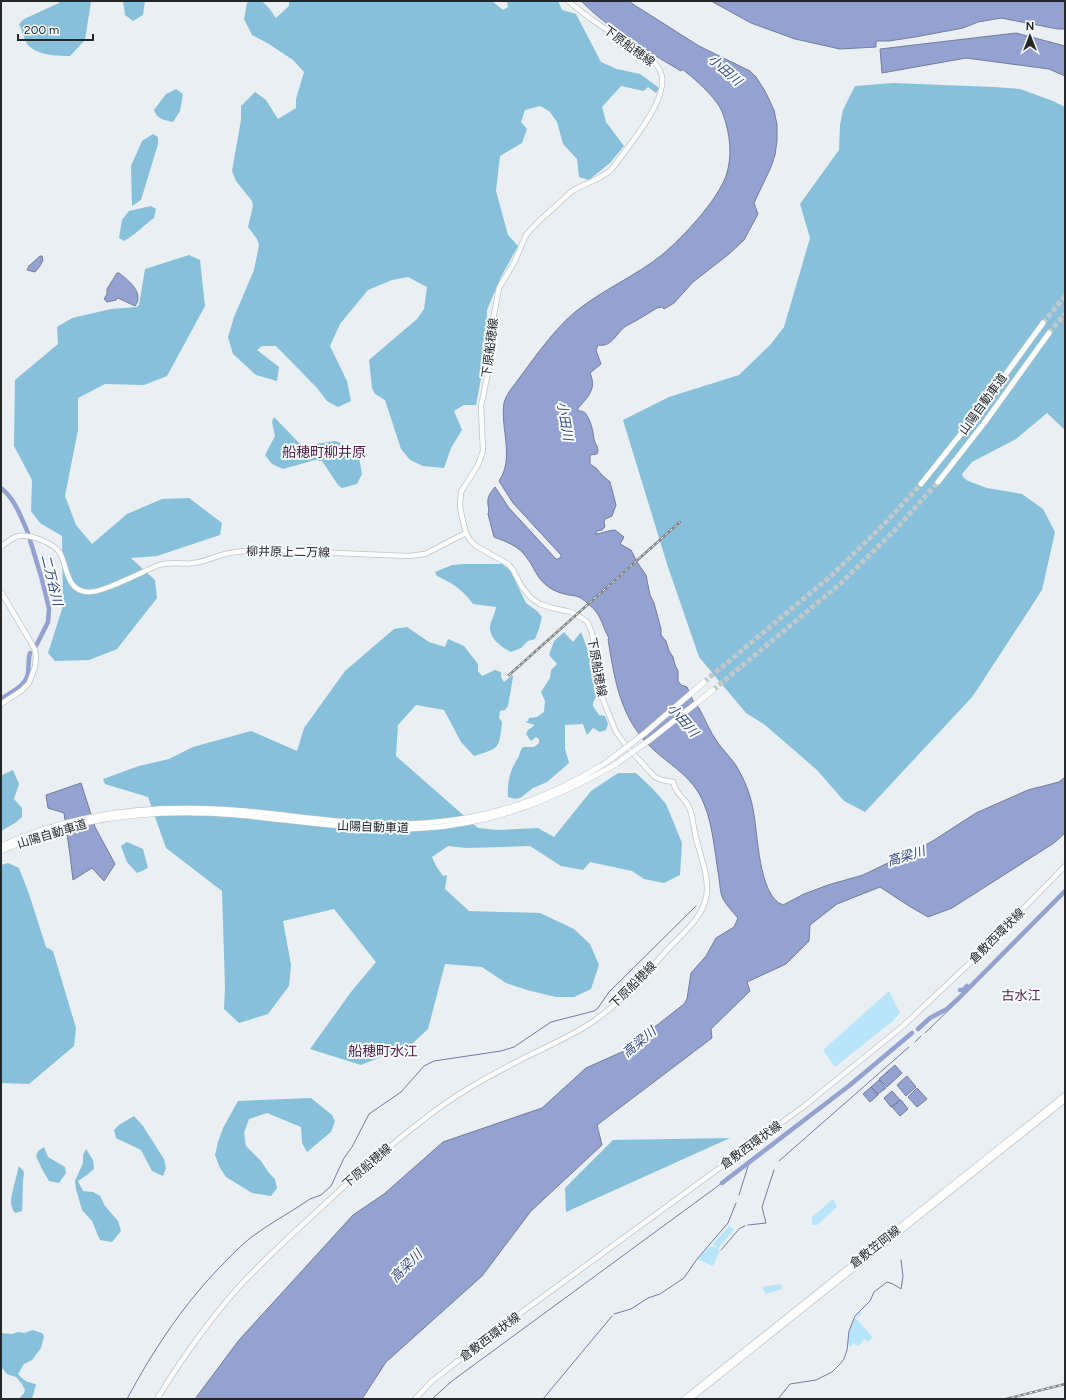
<svg xmlns="http://www.w3.org/2000/svg" width="1066" height="1400" viewBox="0 0 1066 1400" font-family="Figtree,'Noto Sans JP',sans-serif">
	<rect width="100%" height="100%" fill="#e9eff2"/>
	<g fill="#b9e5fa">
		<polygon points="889,991 900,1013 895,1018 894,1020 835,1067 823,1050"/>
		<polygon points="833,1199 837,1207 817,1225 812,1225 812,1217"/>
		<polygon points="729,1226 734,1229 718,1249 720,1250 713,1266 697,1259 710,1246 717,1248 713,1244"/>
		<polygon points="781,1284 782,1289 766,1294 762,1287"/>
		<path d="M 860,1312 L 862,1313 L 856,1319 L 873,1337 L 868,1342 L 864,1339 L 859,1346 L 853,1343 L 851,1347 L 848,1345 C 848,1332 851,1322 860,1312 Z"/>
	</g>
	<g fill="#87c0db">
		<path d="M 60,1 L 91,1 L 85,40 L 70,56 C 57,56 37,55 28,45 C 24,40 22,30 19,24 L 24,19 L 59,3 Z"/>
		<polygon points="123,1 145,1 143,15 133,21 125,15"/>
		<polygon points="249,1 262,1 269,8 276,18 289,6 289,1 492,1 503,10 508,7 507,1 558,1 562,10 576,14 601,62 617,69 640,74 659,88 656,93 648,87 644,91 621,86 602,107 606,122 624,146 610,163 589,180 579,177 577,159 563,144 557,122 549,111 540,106 525,110 521,122 527,129 522,143 500,156 496,191 508,235 518,246 501,277 487,310 486,352 476,405 464,405 454,411 462,430 451,448 444,468 423,466 410,460 401,449 385,400 375,394 372,388 369,360 417,319 424,309 427,287 408,277 392,280 368,290 340,324 330,346 347,381 351,401 338,407 327,401 317,388 276,346 262,346 257,350 279,367 277,381 256,375 233,354 228,337 234,317 254,270 259,245 257,239 248,227 253,206 252,201 236,181 232,171 241,120 241,106 255,92 266,100 278,119 296,108 296,99 304,72 293,60 269,44 252,35 244,19 247,3"/>
		<polygon points="893,83 994,87 1020,89 1053,101 1065,107 1065,430 1047,413 1016,439 972,462 962,474 963,477 968,481 987,488 1022,494 1043,509 1055,532 1042,590 973,696 865,812 844,801 817,770 765,725 746,713 699,657 667,564 623,420 669,397 739,375 771,344 784,327 810,238 800,204 839,150 840,125 843,110 855,86"/>
		<path d="M 176,89 L 183,94 L 180,111 L 173,122 C 164,120 157,119 154,110 L 166,94 Z"/>
		<polygon points="153,134 158,137 158,144 141,200 132,206 131,166 142,141"/>
		<path d="M 151,206 L 156,209 L 154,218 C 144,225 135,235 124,241 L 119,238 L 122,220 L 129,211 Z"/>
		<polygon points="189,255 200,260 205,306 167,376 144,385 105,384 78,398 78,430 65,496 76,525 92,544 127,514 162,499 189,498 222,523 220,535 157,556 131,558 155,580 157,598 117,649 89,660 55,661 48,653 63,606 62,536 40,523 31,511 32,480 14,446 15,380 58,344 57,327 72,318 111,309 136,307 139,305 145,269"/>
		<polygon points="274,417 302,446 335,441 347,445 359,458 362,474 357,484 342,488 338,485 322,461 315,460 283,469 272,464 265,455 275,436 272,422"/>
		<path d="M 464,564 L 502,564 L 510,570 L 526,603 L 537,611 L 542,617 L 539,629 L 535,639 L 528,641 L 521,648 L 511,652 C 500,647 486,636 491,622 C 493,617 495,613 496,607 L 473,604 C 462,589 454,584 437,576 L 435,572 L 452,565 Z"/>
		<path d="M 407,627 L 429,642 L 445,647 L 448,639 L 464,646 L 478,664 L 478,671 L 482,676 L 495,670 L 501,672 L 501,677 L 504,682 L 512,675 L 513,677 L 508,706 L 505,710 L 500,711 L 499,718 L 502,722 C 499,749 500,748 474,756 L 461,742 L 444,710 L 416,705 L 398,725 L 396,756 L 478,828 L 498,830 L 538,828 L 554,837 L 591,791 L 618,773 L 636,773 L 653,789 L 666,804 L 682,843 L 680,875 L 664,883 L 644,879 L 632,871 L 590,862 L 583,870 L 561,866 L 530,846 L 467,848 L 448,846 L 432,857 L 436,866 L 443,876 L 447,875 L 445,889 L 469,911 L 540,913 L 574,929 L 590,944 L 599,965 L 591,989 L 574,997 L 556,997 L 527,990 L 506,983 L 482,967 L 445,964 L 428,1029 L 412,1044 L 361,1065 L 310,1049 L 351,992 L 376,962 L 334,909 L 283,921 L 291,965 L 289,986 L 268,1014 L 239,1023 L 224,1009 L 225,987 L 222,891 L 166,848 L 148,797 L 105,784 L 103,779 L 139,766 L 169,759 L 193,747 L 251,731 L 297,751 L 304,728 L 345,671 L 394,629 Z"/>
		<path d="M 564,632 L 573,642 L 581,632 L 594,667 L 598,693 C 596,698 593,700 593,706 L 599,715 L 605,716 L 608,724 L 606,730 L 600,732 L 593,728 L 587,735 L 583,724 L 565,725 L 565,749 L 569,763 L 547,782 L 533,788 L 520,798 L 515,799 L 508,797 C 507,782 510,770 518,758 C 520,754 520,750 523,747 L 534,747 L 539,743 L 539,739 L 536,737 L 531,741 L 526,734 L 528,730 L 535,725 L 525,722 L 528,721 L 529,718 L 537,717 L 544,712 L 545,701 L 541,692 L 550,678 L 551,670 L 557,664 L 549,655 L 554,641 Z"/>
		<polygon points="13,770 19,784 14,799 22,808 22,817 15,823 1,831 1,778 2,775"/>
		<polygon points="127,842 143,849 148,868 137,873 127,862 121,846"/>
		<polygon points="8,863 19,868 29,894 46,947 53,951 76,1028 74,1046 29,1084 1,1083 1,865"/>
		<polygon points="311,1098 332,1115 335,1121 331,1132 307,1152 302,1143 301,1127 267,1113 249,1119 244,1133 246,1146 261,1161 269,1173 275,1179 277,1188 271,1196 252,1193 226,1177 220,1168 215,1155 218,1142 223,1128 238,1101"/>
		<polygon points="134,1116 143,1126 164,1159 166,1168 163,1176 152,1171 141,1150 116,1138 114,1130 119,1125"/>
		<polygon points="730,1138 566,1212 565,1188 613,1140"/>
		<polygon points="44,1147 48,1157 65,1167 66,1173 59,1183 49,1181 42,1169 36,1156 38,1151"/>
		<polygon points="86,1149 93,1160 94,1169 87,1175 78,1181 83,1191 93,1192 100,1196 105,1206 118,1221 121,1231 112,1242 100,1240 92,1221 82,1210 76,1189 75,1181 83,1163 83,1155"/>
		<path d="M 19,1166 L 24,1172 C 22,1185 23,1198 22,1211 L 15,1213 C 8,1203 12,1196 14,1185 C 16,1179 17,1173 19,1166 Z"/>
		<path d="M 33,1330 L 42,1333 L 44,1336 L 41,1348 L 32,1360 L 24,1364 L 18,1374 C 23,1380 28,1383 36,1384 L 32,1399 L 19,1399 L 24,1393 L 25,1390 L 22,1384 L 16,1377 L 7,1374 L 1,1367 L 1,1333 L 12,1334 L 18,1332 L 24,1333 Z"/>
	</g>
	<g fill="#93a2d1" stroke="#727d9e">
		<path d="M 581,1 L 628,1 L 699,46 L 750,71 L 756,77 L 765,91 L 774,110 L 777,125 L 777,141 L 775,155 L 771,167 L 754,203 L 758,214 L 744,240 L 729,254 L 693,282 L 674,303 L 664,309 L 662,307 L 657,308 C 647,314 638,320 628,325 C 617,330 613,348 598,345 L 596,350 L 601,364 L 590,373 C 597,389 588,397 578,408 L 578,411 C 581,411 584,411 586,414 C 591,421 593,431 594,439 C 595,445 600,448 597,454 L 590,455 L 590,464 L 596,468 L 602,475 L 610,482 L 616,505 L 612,516 L 605,519 L 604,522 L 605,527 L 602,530 L 597,531 L 595,534 C 601,534 608,530 615,530 L 624,537 L 620,544 L 631,550 L 637,562 L 646,575 L 650,595 L 654,603 L 661,629 L 661,635 L 666,641 L 669,651 L 673,657 L 675,665 L 678,671 L 678,681 L 681,685 L 687,687 C 689,691 691,696 693,701 C 695,703 697,705 699,708 C 705,719 710,732 718,743 C 723,750 730,757 735,764 C 744,778 750,793 753,809 C 758,832 758,896 783,905 L 804,894 L 828,885 L 863,875 L 931,842 L 976,813 L 1028,790 L 1059,782 L 1065,777 L 1065,833 L 1054,843 L 952,908 L 928,917 L 909,906 L 880,887 L 837,904 L 810,925 L 809,941 L 786,964 L 747,982 L 750,991 L 711,1029 L 712,1038 L 597,1125 L 602,1145 L 531,1211 L 482,1276 L 386,1362 L 362,1399 L 195,1399 L 239,1340 L 353,1215 L 384,1194 L 443,1142 L 542,1108 L 586,1068 L 624,1051 L 684,1004 L 687,999 L 691,973 L 706,956 L 716,938 L 734,927 L 738,918 C 733,912 727,906 723,899 C 720,893 720,884 719,878 C 715,855 713,825 704,804 C 692,773 665,764 644,740 C 619,711 614,676 608,639 L 609,638 C 601,624 602,614 587,603 C 584,600 580,597 576,596 C 568,595 555,593 546,585 C 537,578 534,567 527,558 C 519,546 507,542 494,537 L 488,514 C 490,509 487,505 488,500 C 488,495 492,491 495,487 L 509,508 L 556,559 L 558,559 L 561,557 L 561,555 L 513,503 L 499,481 C 515,457 500,429 504,403 C 505,399 507,395 509,392 C 528,367 551,332 575,312 C 602,290 636,276 663,254 C 683,237 717,201 726,176 C 733,155 730,134 723,114 C 719,100 694,78 682,69 L 681,71 C 646,50 610,30 581,1 Z"/>
		<polygon points="711,1 1065,1 1065,29 1058,29 1001,18 978,22 963,28 915,37 889,41 876,41 876,47 840,49 795,39 751,23"/>
		<polygon points="1016,33 1065,46 1065,76 1049,69 966,58 882,73 880,49"/>
		<polygon points="40,256 42,256 43,260 40,266 35,272 27,270 29,266"/>
		<path d="M 117,273 L 119,273 C 128,280 145,293 135,306 L 118,298 L 116,300 L 107,302 L 104,299 L 107,294 L 107,289 Z"/>
		<polygon points="81,783 95,827 115,864 104,881 92,868 73,880 70,855 64,813 48,808 46,795"/>
		<polygon points="895,1065 902,1073 887,1087 879,1079 887,1072 888,1073 887,1072"/>
		<polygon points="907,1076 916,1087 906,1096 897,1085"/>
		<polygon points="879,1080 886,1088 878,1094 871,1087"/>
		<polygon points="871,1087 878,1095 870,1102 863,1094"/>
		<polygon points="917,1088 927,1099 917,1107 908,1097"/>
		<polygon points="892,1091 900,1100 891,1107 884,1098"/>
		<polygon points="901,1100 908,1109 900,1116 892,1107"/>
	</g>
	<g fill="none" stroke-linecap="round" stroke-linejoin="round">
		<g stroke="#727d9e" stroke-width="1">
			<polyline points="925,1033 957,1002 958,999"/>
			<polyline points="915,1042 921,1036"/>
			<polyline points="779,1161 909,1047"/>
			<polyline points="739,1195 749,1163"/>
			<polyline points="748,1225 766,1223 762,1207 774,1170"/>
			<polyline points="721,1250 740,1228 745,1226"/>
			<polyline points="614,1314 631,1309 648,1298 660,1294 684,1278 697,1259 728,1223 736,1203"/>
			<path d="M 127,1399 C 152,1352 181,1308 218,1269 C 228,1259 238,1248 249,1239 C 268,1224 290,1213 310,1199 L 321,1195 L 331,1186 L 344,1158 L 352,1147 L 369,1114 L 401,1092 L 424,1066 L 434,1061 L 501,1051 L 514,1047 L 551,1022 L 594,1011 L 598,1008 L 609,992 L 696,906"/>
			<polyline points="432,1399 452,1381 722,1183"/>
			<polyline points="543,1399 612,1316"/>
			<polyline points="778,1399 790,1384 816,1380 832,1372 840,1364 844,1359 847,1350 849,1331 855,1316 870,1301 874,1292 887,1282 893,1284 901,1289 903,1276 901,1260"/>
		</g>
		<g stroke="#93a2d1" stroke-width="4.5">
			<path d="M 1,488 C 15,499 21,517 28,533"/>
			<polyline points="30,540 41,576 49,608 48,622 36,646"/>
			<path d="M 1,699 C 11,692 26,686 28,673 C 29,666 28,660 30,653"/>
			<polyline points="960,990 963,990 967,986"/>
			<polyline points="918,1029 930,1018 947,1009 958,999 1065,891"/>
			<polyline points="722,1183 850,1085 912,1033"/>
		</g>
		<g stroke="#c2c7c9" stroke-width="5" stroke-dasharray="5 2.5" stroke-linecap="butt">
			<polyline points="1043,323 1065,296"/>
			<polyline points="1049,333 1065,314"/>
			<polyline points="704,682 832,575 886,522 921,484"/>
			<polyline points="713,690 840,584 895,530 938,482"/>
		</g>
		<defs>
			<g id="major">
				<path d="M 1,547 C 6,543 12,537 19,536 C 30,534 54,543 60,553 C 68,568 66,591 88,592 C 103,593 143,571 159,565 C 170,561 182,565 193,563 C 204,562 214,557 225,554 C 238,551 251,550 264,550 L 408,556 L 425,554 L 466,533"/>
				<polyline points="1,592 29,639 35,650 36,656 35,667 29,683 21,691 1,704"/>
				<path d="M 157,1399 C 181,1360 207,1323 237,1289 C 265,1258 296,1231 326,1203 C 357,1174 389,1146 423,1120 C 454,1095 489,1076 524,1058 C 548,1046 572,1036 594,1021 C 622,1001 645,975 667,950 C 680,936 699,921 705,902 C 712,880 699,855 695,833 C 693,825 693,816 689,807 C 684,797 677,796 673,782 L 662,780 L 655,777 L 628,748 L 616,732 L 602,697 L 592,633 L 588,623 L 585,620 L 571,612 L 552,608 L 540,604 L 531,598 L 522,587 L 513,570 L 508,564 L 476,546 L 470,540 L 466,533 L 462,517 L 460,506 L 461,492 L 478,465 L 483,451 L 481,406 L 489,368 L 492,325 L 499,288 L 514,263 L 526,235 L 539,221 L 571,192 C 584,183 599,181 612,169 C 627,148 666,103 662,77 C 661,70 657,65 653,61 L 591,19 L 568,1"/>
				<polyline points="415,1399 432,1381 507,1323 803,1107 903,1026 971,962 1065,866"/>
				<polyline points="684,1399 1065,1095"/>
				<polyline points="690,1399 1065,1100"/>
			</g>
			<g id="highway">
				<polyline points="938,482 985,422 1049,333"/>
				<polyline points="921,484 976,415 1043,323"/>
				<path d="M 1,846 C 74,812 155,804 234,810 C 298,815 361,828 425,823 C 490,819 552,797 607,762"/>
				<path d="M 1,851 C 75,816 157,808 238,815 C 300,821 362,832 425,828 C 494,824 556,798 616,764"/>
			</g>
		</defs>
		<use href="#major" stroke="#bec4c7" stroke-width="6"/>
		<use href="#highway" stroke="#bec4c7" stroke-width="6"/>
		<use href="#major" stroke="#fff" stroke-width="4.5"/>
		<use href="#highway" stroke="#fff" stroke-width="5"/>
		<defs>
			<g id="rail">
				<polyline points="509,675 680,522"/>
				<polyline points="1006,1399 1065,1384"/>
			</g>
		</defs>
		<use href="#rail" stroke="#838789" stroke-width="2.5"/>
		<use href="#rail" stroke="#f7fcff" stroke-width="1" stroke-dasharray="3" stroke-linecap="butt"/>
		<defs>
			<g id="highway-bridge">
				<polyline points="607,762 645,733 704,682"/>
				<polyline points="616,764 651,739 713,690"/>
			</g>
		</defs>
		<use href="#highway-bridge" stroke="#bec4c7" stroke-width="6" stroke-linecap="butt"/>
		<use href="#highway-bridge" stroke="#fff" stroke-width="5"/>
	</g>
	<g text-anchor="middle" dominant-baseline="central" stroke-width="4" stroke-linejoin="round" paint-order="stroke">
		<g font-size="12" fill="#242627" stroke="#f7fcff">
			<text transform="translate(629 46) rotate(36)">下原船穂線</text>
			<text transform="translate(490 348) rotate(-83)">下原船穂線</text>
			<text transform="translate(983 404) rotate(-54)">山陽自動車道</text>
			<text transform="translate(288 552) rotate(1)">柳井原上二万線</text>
			<text transform="translate(597 667) rotate(80)">下原船穂線</text>
			<text transform="translate(373 827) rotate(2)">山陽自動車道</text>
			<text transform="translate(52 834) rotate(-17)">山陽自動車道</text>
			<text transform="translate(997 936) rotate(-45)">倉敷西環状線</text>
			<text transform="translate(633 985) rotate(-45)">下原船穂線</text>
			<text transform="translate(751 1145) rotate(-36)">倉敷西環状線</text>
			<text transform="translate(367 1166) rotate(-41)">下原船穂線</text>
			<text transform="translate(875 1247) rotate(-38)">倉敷笠岡線</text>
			<text transform="translate(490 1337) rotate(-37)">倉敷西環状線</text>
		</g>
		<g font-size="13" font-style="italic" fill="#374681" stroke="#f7fcff">
			<text transform="translate(725 70) rotate(41)">小田川</text>
			<text transform="translate(565 421) rotate(80)">小田川</text>
			<text transform="translate(52 580) rotate(76)">二万谷川</text>
			<text transform="translate(683 720) rotate(49)">小田川</text>
			<text transform="translate(906 856) rotate(-17)">高梁川</text>
			<text transform="translate(639 1042) rotate(-40)">高梁川</text>
			<text transform="translate(406 1266) rotate(-45)">高梁川</text>
		</g>
		<g font-size="13" fill="#511c49" stroke="#f7fcff">
			<text x="1021" y="995">古水江</text>
		</g>
		<g font-size="14" fill="#511c49" stroke="#f7fcff">
			<text x="324" y="452">船穂町柳井原</text>
			<text x="383" y="1051">船穂町水江</text>
		</g>
	</g>
	<rect width="1066" height="1400" fill="none" stroke="#242627" stroke-width="4"/>
	<g transform="translate(1030 36)" stroke="#f7fcff" stroke-width="3" paint-order="stroke">
	<path d="M0-3L7 15L0 10L-7 15Z" fill="#242627"/>
	<text y="-6" font-size="11" font-weight="bold" text-anchor="middle" fill="#242627">N</text>
	</g>
	<path d="M18 34v6h75v-6" fill="none" stroke="#242627" stroke-width="2"/>
	<text x="24" y="34" font-size="12" fill="#242627" stroke="#f7fcff" stroke-width="3" paint-order="stroke">200 m</text>
</svg>
